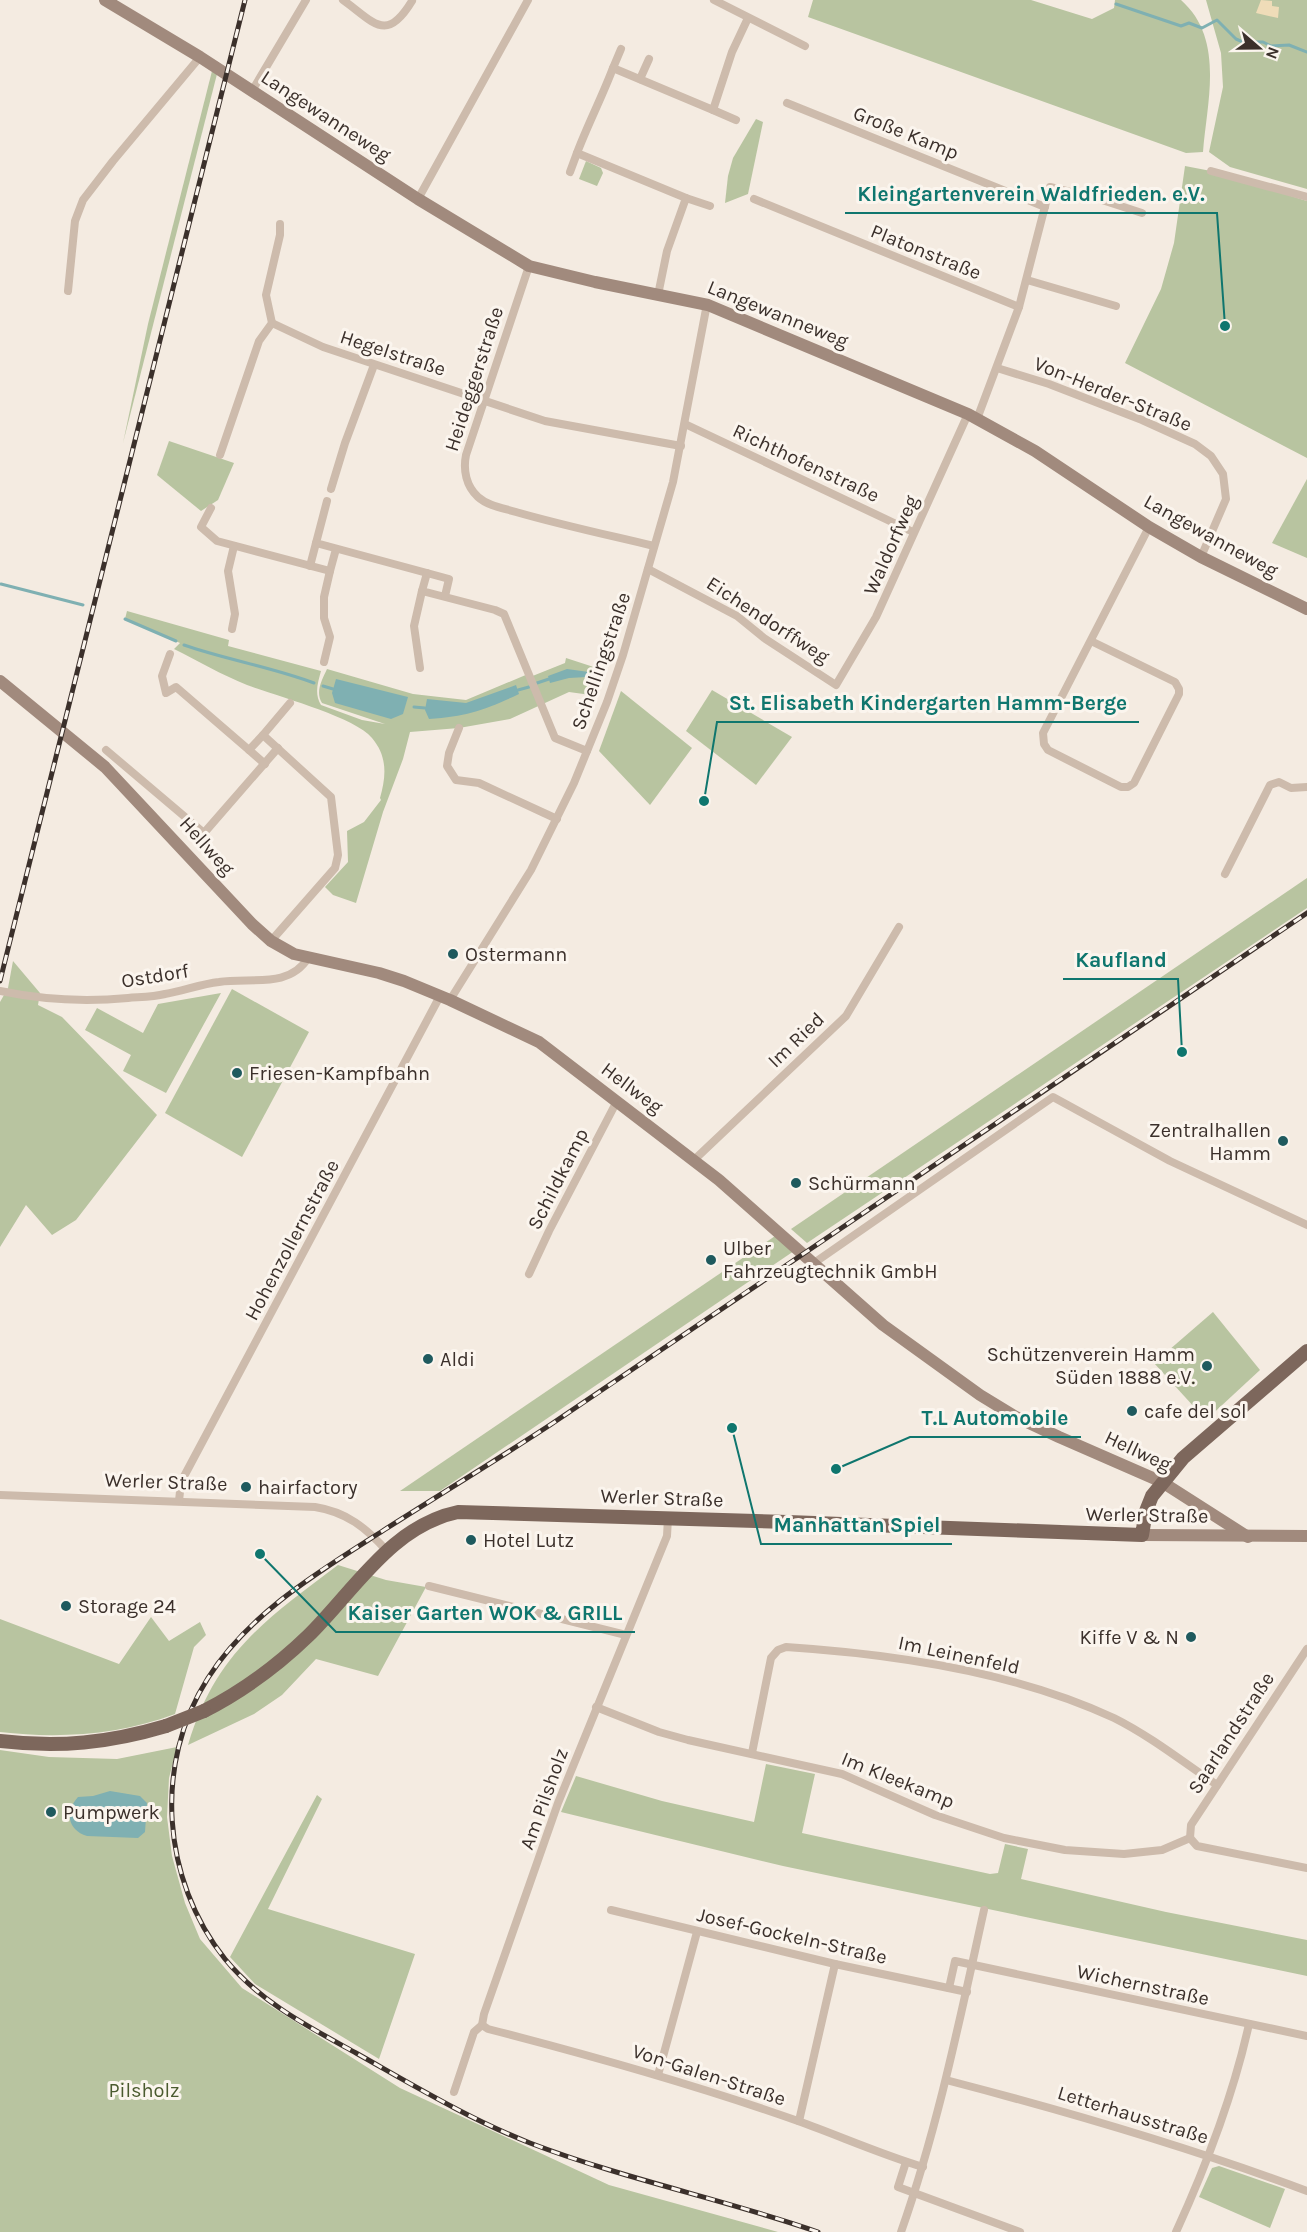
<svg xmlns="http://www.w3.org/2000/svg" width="1307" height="2232" viewBox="0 0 1307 2232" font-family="Karla,sans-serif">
	<rect width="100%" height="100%" fill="#f4ebe1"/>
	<g fill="#b8c4a0">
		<path d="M 813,0 L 1031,0 L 1092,19 L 1114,8 L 1115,0 L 1181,0 C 1225,39 1207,101 1203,152 L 1186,153 L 808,17 Z"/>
		<polygon points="1206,0 1307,0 1307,189 1230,167 1209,152 1223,87 1221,53"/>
		<polygon points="212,71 217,74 123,443 148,324"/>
		<polygon points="756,119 763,122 748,194 725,203 728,176 733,158"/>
		<polygon points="586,161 601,168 603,173 597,186 579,179"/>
		<polygon points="1185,166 1211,171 1307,201 1307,458 1125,363 1161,289 1174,243"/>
		<polygon points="169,441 234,463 218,500 201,511 157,475"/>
		<polygon points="1307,479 1307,558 1272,543"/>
		<path d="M 127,611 L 229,640 L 228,646 L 321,671 C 318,682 314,694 321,705 L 362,720 L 385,724 L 322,703 C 315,692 322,680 327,669 L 413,694 L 466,700 L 528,674 L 530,677 L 565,663 L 566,658 L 606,671 L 598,696 L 569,692 L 510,719 L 459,728 L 410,732 L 403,759 L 383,812 L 356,903 L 333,895 L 325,887 L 348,862 L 347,831 L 364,822 L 381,800 L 380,798 C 386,777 388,757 372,738 C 353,716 278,697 247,685 C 222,675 198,661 174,649 L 180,643 L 125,619 Z"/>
		<polygon points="712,690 792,737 756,785 686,731"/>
		<polygon points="621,691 692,748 650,805 599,751"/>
		<polygon points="1307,878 1307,908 807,1243 791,1229"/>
		<polygon points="13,961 40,993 38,1005 62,1017 157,1115 76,1220 52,1235 26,1205 0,1247 0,1002 8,988"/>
		<polygon points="232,989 309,1032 242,1157 165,1113"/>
		<polygon points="221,993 166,1093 123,1071 131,1055 85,1030 97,1008 143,1033 158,1004"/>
		<polygon points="778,1234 794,1251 440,1491 400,1491"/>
		<polygon points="1213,1312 1260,1370 1206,1420 1154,1363"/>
		<path d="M 338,1565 L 386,1580 L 426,1587 L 378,1676 L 316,1659 L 282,1695 L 254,1714 L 188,1745 C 215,1654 265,1620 338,1565 Z"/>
		<path d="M 151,1617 L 169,1641 L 200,1622 L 206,1635 L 194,1647 L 175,1714 C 119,1735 59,1739 0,1732 L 0,1619 L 119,1664 Z"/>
		<polygon points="177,1747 169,1778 167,1817 172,1856 185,1903 200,1939 242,1988 400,2088 609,2185 778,2232 0,2232 0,1750 49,1757 117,1759"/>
		<polygon points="766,1764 815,1774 802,1833 990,1874 998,1873 1005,1844 1028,1849 1021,1879 1166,1912 1307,1940 1307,1976 783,1866 561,1812 576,1776 662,1801 754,1822"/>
		<polygon points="317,1795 322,1799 268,1909 415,1954 379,2059 255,1984 230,1957"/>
		<polygon points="1219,2166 1285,2189 1270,2228 1199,2197 1212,2168"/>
	</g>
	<polygon fill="#efdcb8" points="1261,0 1272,1 1272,6 1279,7 1278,18 1256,13"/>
	<g fill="#7fb0b2">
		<polygon points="567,669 589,672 587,677 569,678 550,683 548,676"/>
		<polygon points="336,679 408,697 403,714 391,719 335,703 332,693"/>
		<path d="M 516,685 L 519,694 C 485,710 468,716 429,719 L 425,710 L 427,699 L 466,703 Z"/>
		<path d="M 110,1791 L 140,1796 L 147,1803 L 145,1832 L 138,1838 L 87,1836 C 67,1830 65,1811 78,1797 L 93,1796 Z"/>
	</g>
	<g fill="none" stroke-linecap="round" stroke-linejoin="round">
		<g stroke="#7fb0b2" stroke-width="3">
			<polyline points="1116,4 1181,26 1189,23 1202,28 1217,20 1236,39 1243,42 1263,42 1271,46 1289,45 1307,52"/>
			<polyline points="1,584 83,605"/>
			<polyline points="125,619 176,641"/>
			<path d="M 184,645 C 227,660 272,667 314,683"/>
			<polyline points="537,683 549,679"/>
			<polyline points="323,686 333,689"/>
			<polyline points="518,690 529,687"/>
			<polyline points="414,707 425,708"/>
		</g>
		<g stroke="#cdbbac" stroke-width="8">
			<path d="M 343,0 C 374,22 386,44 412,1"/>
			<polyline points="714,0 805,46"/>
			<polyline points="613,68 621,49"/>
			<polyline points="640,79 649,59"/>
			<polyline points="252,91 306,0"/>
			<polyline points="787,103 1045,207"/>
			<polyline points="713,110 736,120"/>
			<polyline points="1211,171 1307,197"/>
			<polyline points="570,172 577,153"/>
			<polyline points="686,198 710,206"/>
			<polyline points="418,199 528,0"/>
			<polyline points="754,199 1019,307"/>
			<path d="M 529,266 L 466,455 C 463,470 466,486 478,497 C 488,506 503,508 516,512 C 561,525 608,535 654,546"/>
			<polyline points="1027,280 1116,306"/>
			<polyline points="68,291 75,221 83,200 113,161 200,57"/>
			<path d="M 658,295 L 667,251 L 686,198 L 577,153 C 588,124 602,97 613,68 L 713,110 L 732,52 L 748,18"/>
			<polyline points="272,323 323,347 545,421 681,446"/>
			<polyline points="997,368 1049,384 1142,420 1195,444 1211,456 1223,474 1226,499 1201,557"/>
			<polyline points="977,419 1019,307 1050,187 1099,199 1142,213"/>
			<polyline points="685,424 913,532"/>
			<polyline points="220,455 259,341 272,323 266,295 280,235 280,224"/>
			<polyline points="331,489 345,443 374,365"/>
			<polyline points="327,501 316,543 427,573 422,591 495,610 504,614 555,738 587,751"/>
			<polyline points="211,508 201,527 217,541 330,571 336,549"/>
			<polyline points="310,566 316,543"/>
			<polyline points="648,569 737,616 764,638 836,685 876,617 968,414"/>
			<polyline points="427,573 449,579 445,596"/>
			<polyline points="232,629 235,614 228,571 234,546"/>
			<polyline points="1091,641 1175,682 1179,689 1179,694 1134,783 1128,787 1121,787 1048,750 1044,744 1043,733 1149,527"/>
			<polyline points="170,654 162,676 166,693 176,687 249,750 263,735 331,797 338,855 335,868 271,941"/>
			<polyline points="324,662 330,637 324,618 324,597 330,571"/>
			<polyline points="420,668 414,626 422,591"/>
			<polyline points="459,728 449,753 447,766 456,780 479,783 557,819"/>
			<polyline points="263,735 290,703"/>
			<polyline points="106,750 204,833 278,748"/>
			<polyline points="249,750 265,764"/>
			<polyline points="1225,874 1270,785 1279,782 1291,788 1307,787"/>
			<path d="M 0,991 C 43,1000 84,1002 128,998 C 140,997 153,997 165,994 C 183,991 201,984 219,982 C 249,977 289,989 308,958"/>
			<polyline points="450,1000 531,870 574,783 607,702 623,655 673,482 707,304"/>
			<polyline points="694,1160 846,1016 899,927"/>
			<polyline points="814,1263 1053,1097 1170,1161 1307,1225"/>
			<polyline points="529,1274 549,1231 617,1101"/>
			<path d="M 0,1495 L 315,1507 C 347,1512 366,1528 387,1551"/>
			<polyline points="179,1501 181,1482 440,996"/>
			<polyline points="429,1586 626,1635"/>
			<polyline points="596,1707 659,1732 688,1740 842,1774 935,1815 1004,1838 1065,1850 1124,1854 1162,1850 1190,1838"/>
			<path d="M 752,1753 L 771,1658 L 778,1650 L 786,1647 C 894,1654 1016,1672 1114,1718 C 1150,1736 1183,1762 1217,1785"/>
			<polyline points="1190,1838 1191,1825 1307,1649"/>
			<polyline points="1190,1838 1197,1846 1307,1868"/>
			<polyline points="611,1910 835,1964 967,1992"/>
			<polyline points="949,1988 955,1961 1307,2036"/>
			<path d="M 482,2025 L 488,2029 C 593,2056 696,2085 798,2121 C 840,2136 880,2154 923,2167"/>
			<polyline points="658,2075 697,1932"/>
			<path d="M 946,2080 C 1069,2112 1189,2147 1307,2191"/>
			<polyline points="454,2092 474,2032 482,2025 484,2014 558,1803 667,1536 668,1518"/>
			<polyline points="799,2121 835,1964"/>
			<polyline points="906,2162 898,2187 1020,2232"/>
			<path d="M 901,2232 C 938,2127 960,2018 984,1910"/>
			<path d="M 1176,2232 C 1207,2164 1233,2097 1249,2024"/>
		</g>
		<g stroke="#a18a7d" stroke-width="12">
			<polyline points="105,0 200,57 418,199 529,266 595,282 708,305 968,414 1035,451 1149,527 1201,557 1307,609"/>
			<polyline points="0,681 105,767 252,924 271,941 294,954 379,973 404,981 450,1000 539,1042 719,1180 883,1325 980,1395 1016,1417 1059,1437 1162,1482 1248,1537"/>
			<polyline points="1142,1535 1307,1536"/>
		</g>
		<g stroke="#7d675c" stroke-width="14">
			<path d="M 204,1711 C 243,1691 277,1666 308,1636 C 354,1591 391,1526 458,1512 L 788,1522 L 1142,1535 L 1146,1511 L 1152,1496 L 1183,1458 L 1307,1351"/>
			<path d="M 0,1741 C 59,1748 109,1743 166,1726"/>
		</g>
		<defs>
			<g id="rail">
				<polyline points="0,981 245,0"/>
				<path d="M 818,2232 C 723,2199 624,2179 530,2143 C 469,2119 413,2085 356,2053 C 309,2027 260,2002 225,1959 C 162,1880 153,1764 208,1678 C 250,1612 320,1571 384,1530 C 439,1495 495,1461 550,1425 C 637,1367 722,1308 809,1250 C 975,1137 1141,1025 1307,913"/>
			</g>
		</defs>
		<use href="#rail" stroke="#3b302b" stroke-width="5"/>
		<use href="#rail" stroke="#fbf5ee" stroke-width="3" stroke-dasharray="9" stroke-linecap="butt"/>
		<polyline stroke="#7d675c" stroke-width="14" points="166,1726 204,1711"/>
	</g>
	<g fill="#1f5a5e" stroke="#fbf5ee" stroke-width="2">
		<circle cx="453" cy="954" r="6"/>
		<circle cx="237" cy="1073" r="6"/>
		<circle cx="1283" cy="1141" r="6"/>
		<circle cx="796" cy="1183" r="6"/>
		<circle cx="711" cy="1260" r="6"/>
		<circle cx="428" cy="1359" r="6"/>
		<circle cx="1207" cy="1366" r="6"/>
		<circle cx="1132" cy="1411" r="6"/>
		<circle cx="246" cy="1487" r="6"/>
		<circle cx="471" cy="1540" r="6"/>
		<circle cx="66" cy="1606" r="6"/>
		<circle cx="1191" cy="1637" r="6"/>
		<circle cx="51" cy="1812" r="6"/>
	</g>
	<g text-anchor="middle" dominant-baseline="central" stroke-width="6" stroke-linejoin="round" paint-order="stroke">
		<g font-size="20" fill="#3b302b" stroke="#fbf5ee">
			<text transform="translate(326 116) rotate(33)">Langewanneweg</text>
			<text transform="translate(906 133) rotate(22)">Große Kamp</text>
			<text transform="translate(926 252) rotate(22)">Platonstraße</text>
			<text transform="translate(778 314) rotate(22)">Langewanneweg</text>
			<text transform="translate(393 353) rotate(18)">Hegelstraße</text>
			<text transform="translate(474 379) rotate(-72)">Heideggerstraße</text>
			<text transform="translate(1113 394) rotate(22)">Von-Herder-Straße</text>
			<text transform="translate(806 463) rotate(25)">Richthofenstraße</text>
			<text transform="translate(1211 536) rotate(29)">Langewanneweg</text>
			<text transform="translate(891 545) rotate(-66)">Waldorfweg</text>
			<text transform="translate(768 620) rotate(33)">Eichendorffweg</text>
			<text transform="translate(601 661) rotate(-71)">Schellingstraße</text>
			<text transform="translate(207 846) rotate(48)">Hellweg</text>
			<text transform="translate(155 976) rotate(-9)">Ostdorf</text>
			<text transform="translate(796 1040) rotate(-44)">Im Ried</text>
			<text transform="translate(632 1088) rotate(37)">Hellweg</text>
			<text transform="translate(558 1179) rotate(-63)">Schildkamp</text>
			<text transform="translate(292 1240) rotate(-62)">Hohenzollernstraße</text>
			<text transform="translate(1138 1451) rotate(25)">Hellweg</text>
			<text transform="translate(166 1482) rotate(2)">Werler Straße</text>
			<text transform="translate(662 1498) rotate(2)">Werler Straße</text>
			<text transform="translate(1147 1515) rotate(1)">Werler Straße</text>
			<text transform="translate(959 1655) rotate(12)">Im Leinenfeld</text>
			<text transform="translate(1231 1733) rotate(-57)">Saarlandstraße</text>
			<text transform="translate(898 1780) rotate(22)">Im Kleekamp</text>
			<text transform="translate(544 1799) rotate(-70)">Am Pilsholz</text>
			<text transform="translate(792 1936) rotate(13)">Josef-Gockeln-Straße</text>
			<text transform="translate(1143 1985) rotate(12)">Wichernstraße</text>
			<text transform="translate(709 2075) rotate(18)">Von-Galen-Straße</text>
			<text transform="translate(1133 2115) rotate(17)">Letterhausstraße</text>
		</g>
		<g font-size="20" fill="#3b302b" stroke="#fbf5ee" text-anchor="start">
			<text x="465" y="954">Ostermann</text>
			<text x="249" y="1073">Friesen-Kampfbahn</text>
			<text x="1271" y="1130" text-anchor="end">Zentralhallen<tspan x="1271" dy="23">Hamm</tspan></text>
			<text x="808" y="1183">Schürmann</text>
			<text x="723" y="1248">Ulber<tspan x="723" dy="23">Fahrzeugtechnik GmbH</tspan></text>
			<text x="1195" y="1354" text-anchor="end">Schützenverein Hamm<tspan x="1195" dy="23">Süden 1888 e.V.</tspan></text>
			<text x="440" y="1359">Aldi</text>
			<text x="1144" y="1411">cafe del sol</text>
			<text x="258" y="1487">hairfactory</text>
			<text x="483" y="1540">Hotel Lutz</text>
			<text x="78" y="1606">Storage 24</text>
			<text x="1179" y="1637" text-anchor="end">Kiffe V &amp; N</text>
			<text x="63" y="1812">Pumpwerk</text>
		</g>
		<g font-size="20" fill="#4a5a2e" stroke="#fbf5ee">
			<text x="144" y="2090">Pilsholz</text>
		</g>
	</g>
	<path fill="none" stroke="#0f766e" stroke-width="2" d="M1225 326L1217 213H845M704 801L717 722H1139M1182 1052L1178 979H1063M836 1469L910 1437H1081M732 1428L761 1544H952M260 1554L336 1632H635"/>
	<g fill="#0f766e" stroke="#fbf5ee" stroke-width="2">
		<circle cx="1225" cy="326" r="6"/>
		<circle cx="704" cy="801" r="6"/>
		<circle cx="1182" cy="1052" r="6"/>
		<circle cx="836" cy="1469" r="6"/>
		<circle cx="732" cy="1428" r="6"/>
		<circle cx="260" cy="1554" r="6"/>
	</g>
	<g font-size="21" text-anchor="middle" font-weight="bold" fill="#0f766e" stroke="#fbf5ee" stroke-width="6" stroke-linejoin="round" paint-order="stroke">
		<text x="1031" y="201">Kleingartenverein Waldfrieden. e.V.</text>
		<text x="928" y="710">St. Elisabeth Kindergarten Hamm-Berge</text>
		<text x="1121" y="967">Kaufland</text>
		<text x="995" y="1425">T.L Automobile</text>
		<text x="857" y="1532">Manhattan Spiel</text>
		<text x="485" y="1620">Kaiser Garten WOK &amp; GRILL</text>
	</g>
	<g transform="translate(1259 48) rotate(110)" stroke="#fbf5ee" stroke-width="4.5" paint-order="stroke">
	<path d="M0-4.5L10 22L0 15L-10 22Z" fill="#3b302b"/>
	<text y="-9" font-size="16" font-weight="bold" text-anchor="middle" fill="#3b302b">N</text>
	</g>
</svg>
